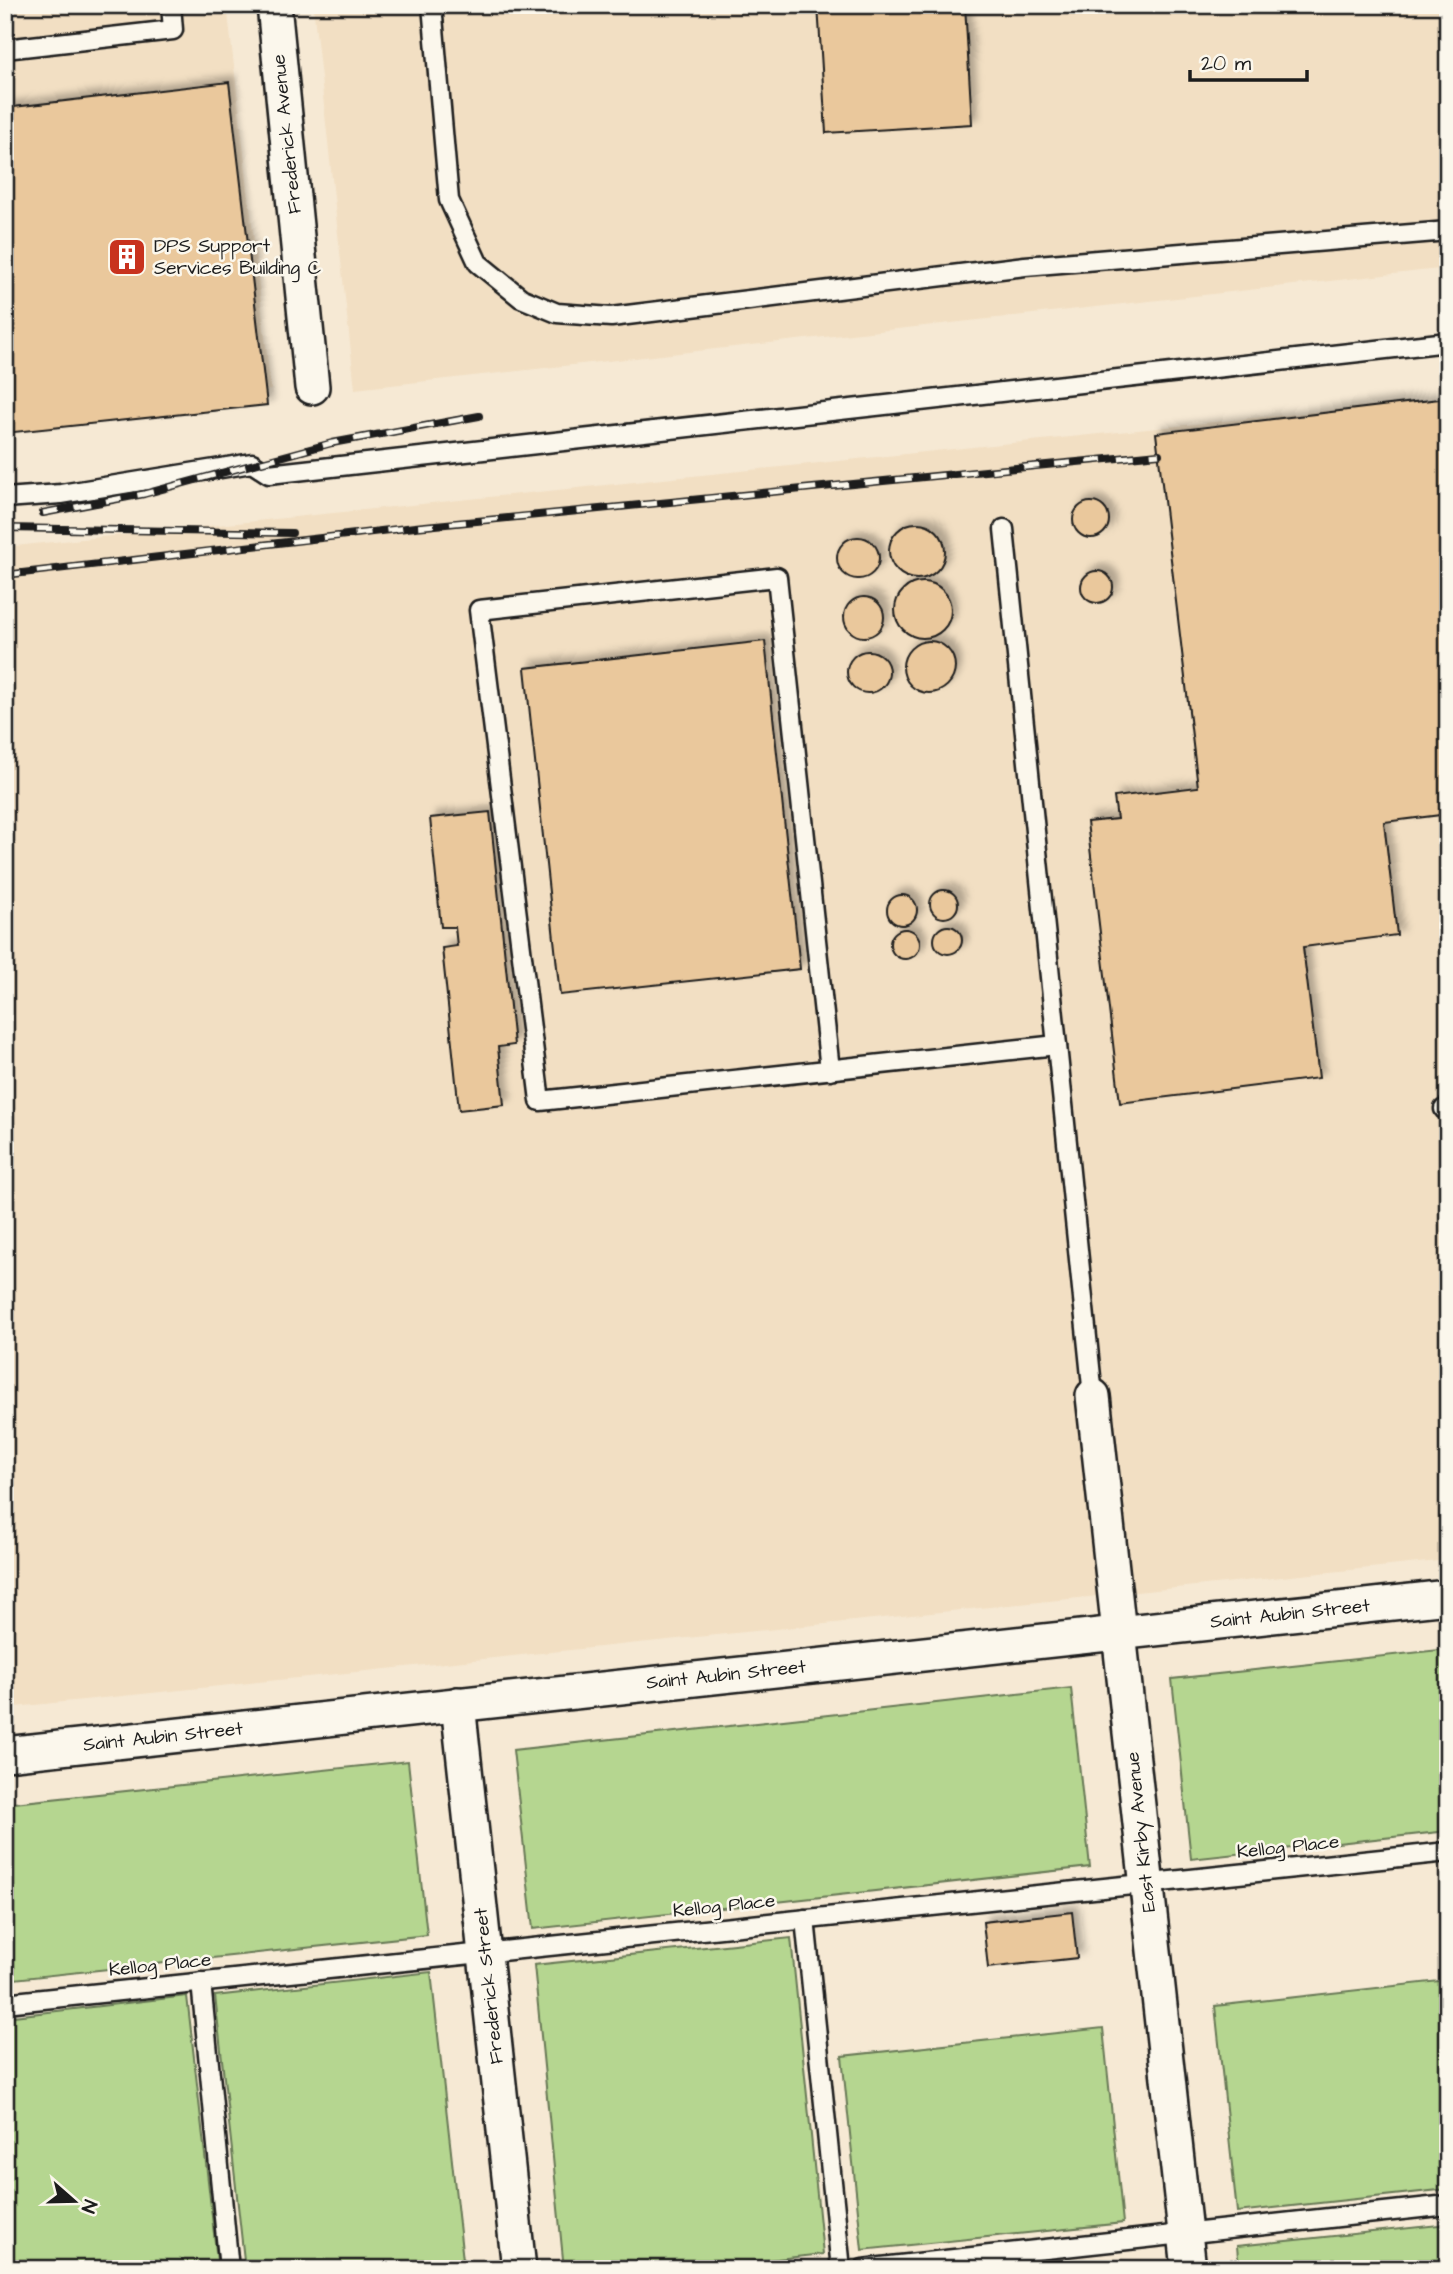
<svg xmlns="http://www.w3.org/2000/svg" width="1453" height="2274" viewBox="0 0 1453 2274" font-family="'Architects Daughter',sans-serif">
	<defs>
		<filter id="shadow"><feDropShadow dx="6" dy="-6" stdDeviation="3.5" flood-color="#0004"/></filter>
	</defs>
	<rect width="100%" height="100%" fill="#f6e9d4"/>
	<filter id="ink" filterUnits="userSpaceOnUse"><feTurbulence type="fractalNoise" baseFrequency=".0143" numOctaves="2"/><feDisplacementMap in="SourceGraphic" scale="14" xChannelSelector="R" yChannelSelector="G"/><feConvolveMatrix kernelMatrix="1 2 1 2 8 2 1 2 1" color-interpolation-filters="sRGB"/></filter>
	<g filter="url(#ink)">
		<g fill="#f2dfc3">
			<polygon points="5,5 227,5 271,390 5,421"/>
			<polygon points="313,5 1448,5 1448,268 355,389"/>
			<polygon points="1448,398 1448,1560 5,1708 5,547"/>
		</g>
		<g fill="#b5d690" stroke="#687956" stroke-width="2">
			<polygon points="1448,1649 1448,1831 1191,1859 1172,1679"/>
			<polygon points="1071,1688 1090,1867 533,1929 513,1750"/>
			<polygon points="408,1761 427,1935 5,1980 5,1804"/>
			<polygon points="791,1938 823,2254 685,2269 564,2269 534,1965"/>
			<polygon points="431,1972 464,2269 245,2269 215,1996"/>
			<polygon points="1448,1980 1448,2189 1237,2212 1215,2006"/>
			<polygon points="187,1996 218,2269 5,2269 5,2017"/>
			<polygon points="1103,2028 1123,2223 862,2250 842,2056"/>
			<polygon points="1448,2224 1448,2269 1239,2269 1237,2246"/>
		</g>
		<g fill="#eac89c" stroke="#1c1c1c" stroke-width="2" filter="url(#shadow)">
			<polygon points="818,5 965,5 972,124 826,133"/>
			<polygon points="229,82 267,405 5,433 5,108"/>
			<polygon points="1448,398 1448,814 1384,822 1397,935 1303,947 1319,1078 1120,1103 1087,822 1117,819 1114,797 1198,787 1156,433"/>
			<circle cx="1091" cy="520" r="18"/>
			<circle cx="917" cy="551" r="28"/>
			<circle cx="858" cy="558" r="21"/>
			<circle cx="1097" cy="587" r="16"/>
			<circle cx="923" cy="610" r="28"/>
			<circle cx="864" cy="617" r="20"/>
			<polygon points="765,641 800,969 560,995 525,668"/>
			<circle cx="929" cy="667" r="26"/>
			<circle cx="868" cy="672" r="21"/>
			<polygon points="490,812 514,1045 498,1047 504,1105 459,1110 442,948 457,946 455,927 441,927 430,818"/>
			<circle cx="944" cy="904" r="14"/>
			<circle cx="902" cy="910" r="15"/>
			<circle cx="948" cy="940" r="14"/>
			<circle cx="905" cy="944" r="15"/>
			<polygon points="1072,1912 1077,1958 988,1968 983,1922"/>
		</g>
		<g fill="none" stroke-linecap="round" stroke-linejoin="round">
			<defs>
				<g id="service">
					<polyline points="432,5 449,200 478,263 521,298 557,313 611,317 1025,266 1448,231"/>
					<polyline points="5,49 173,30 171,5"/>
					<polyline points="5,498 61,494 252,463 269,474 1448,342"/>
					<polyline points="1004,529 1093,1396"/>
					<polyline points="830,1070 777,577 479,610 540,1101 1057,1045"/>
					<polyline points="1444,1109 1448,1109"/>
					<polyline points="805,1919 841,2269"/>
					<polyline points="201,1982 229,2269"/>
					<polyline points="5,2003 1448,1852"/>
					<polyline points="863,2269 1448,2205"/>
				</g>
				<g id="minor">
					<polyline points="274,5 312,387"/>
					<polyline points="1093,1396 1189,2269"/>
					<polyline points="458,1704 519,2269"/>
					<polyline points="5,1754 1448,1597"/>
				</g>
			</defs>
			<use href="#service" stroke="#1c1c1c" stroke-width="23"/>
			<use href="#minor" stroke="#1c1c1c" stroke-width="38"/>
			<use href="#service" stroke="#fbf7ec" stroke-width="18"/>
			<use href="#minor" stroke="#fbf7ec" stroke-width="33"/>
			<defs>
				<g id="rail">
					<polyline points="43,513 144,494 332,443 479,416"/>
					<polyline points="5,528 292,533"/>
					<polyline points="5,575 415,527 1159,454"/>
				</g>
			</defs>
			<use href="#rail" stroke="#1c1c1c" stroke-width="8"/>
			<use href="#rail" stroke="#fbf7ec" stroke-width="5" stroke-dasharray="16" stroke-linecap="butt"/>
		</g>
	</g>
	<defs>
		<symbol id="building-square" viewBox="-11 -11 22 22"><rect x="-9" y="-9" width="18" height="18" rx="4" fill="#c8321e" stroke="#fbf7ec"/><path d="M-4-6H4V6H1V3H-1V6H-4ZM-2.5-4.3h1.7v1.8h-1.7ZM.8-4.3h1.7v1.8H.8ZM-2.5-1h1.7V.8h-1.7ZM.8-1h1.7V.8H.8Z" fill="#fff"/></symbol>
	</defs>
	<g fill-rule="evenodd">
		<use href="#building-square" x="105" y="235" width="44" height="44"/>
	</g>
	<g text-anchor="middle" dominant-baseline="central" stroke-width="5" stroke-linejoin="round" paint-order="stroke">
		<g font-size="19" fill="#1c1c1c" stroke="#fbf7ec">
			<text transform="translate(287 134) rotate(-96)">Frederick Avenue</text>
			<text transform="translate(1290 1614) rotate(-6)">Saint Aubin Street</text>
			<text transform="translate(726 1675) rotate(-6)">Saint Aubin Street</text>
			<text transform="translate(163 1737) rotate(-6)">Saint Aubin Street</text>
			<text transform="translate(1141 1832) rotate(-96)">East Kirby Avenue</text>
			<text transform="translate(1288 1847) rotate(-6)">Kellog Place</text>
			<text transform="translate(724 1906) rotate(-6)">Kellog Place</text>
			<text transform="translate(160 1965) rotate(-6)">Kellog Place</text>
			<text transform="translate(489 1986) rotate(-96)">Frederick Street</text>
		</g>
		<g font-size="19" fill="#1c1c1c" stroke="#fbf7ec" text-anchor="start">
			<text x="154" y="246">DPS Support<tspan x="154" dy="22">Services Building C</tspan></text>
		</g>
	</g>
	<rect width="1453" height="2274" fill="none" stroke="#fbf7ec" stroke-width="28"/>
	<rect x="14" y="14" width="1425" height="2246" fill="none" stroke="#1c1c1c" stroke-width="2.5" filter="url(#ink)"/>
	<g transform="translate(74 2201) rotate(110)" stroke="#fbf7ec" stroke-width="5" paint-order="stroke">
	<path d="M0-5L12 26L0 18L-12 26Z" fill="#1c1c1c"/>
	<text y="-10" font-size="19" font-weight="bold" text-anchor="middle" fill="#1c1c1c">N</text>
	</g>
	<path d="M1190 70v10h117v-10" fill="none" stroke="#1c1c1c" stroke-width="3.5"/>
	<text x="1201" y="70" font-size="21" fill="#1c1c1c" stroke="#fbf7ec" stroke-width="5" paint-order="stroke">20 m</text>
</svg>
